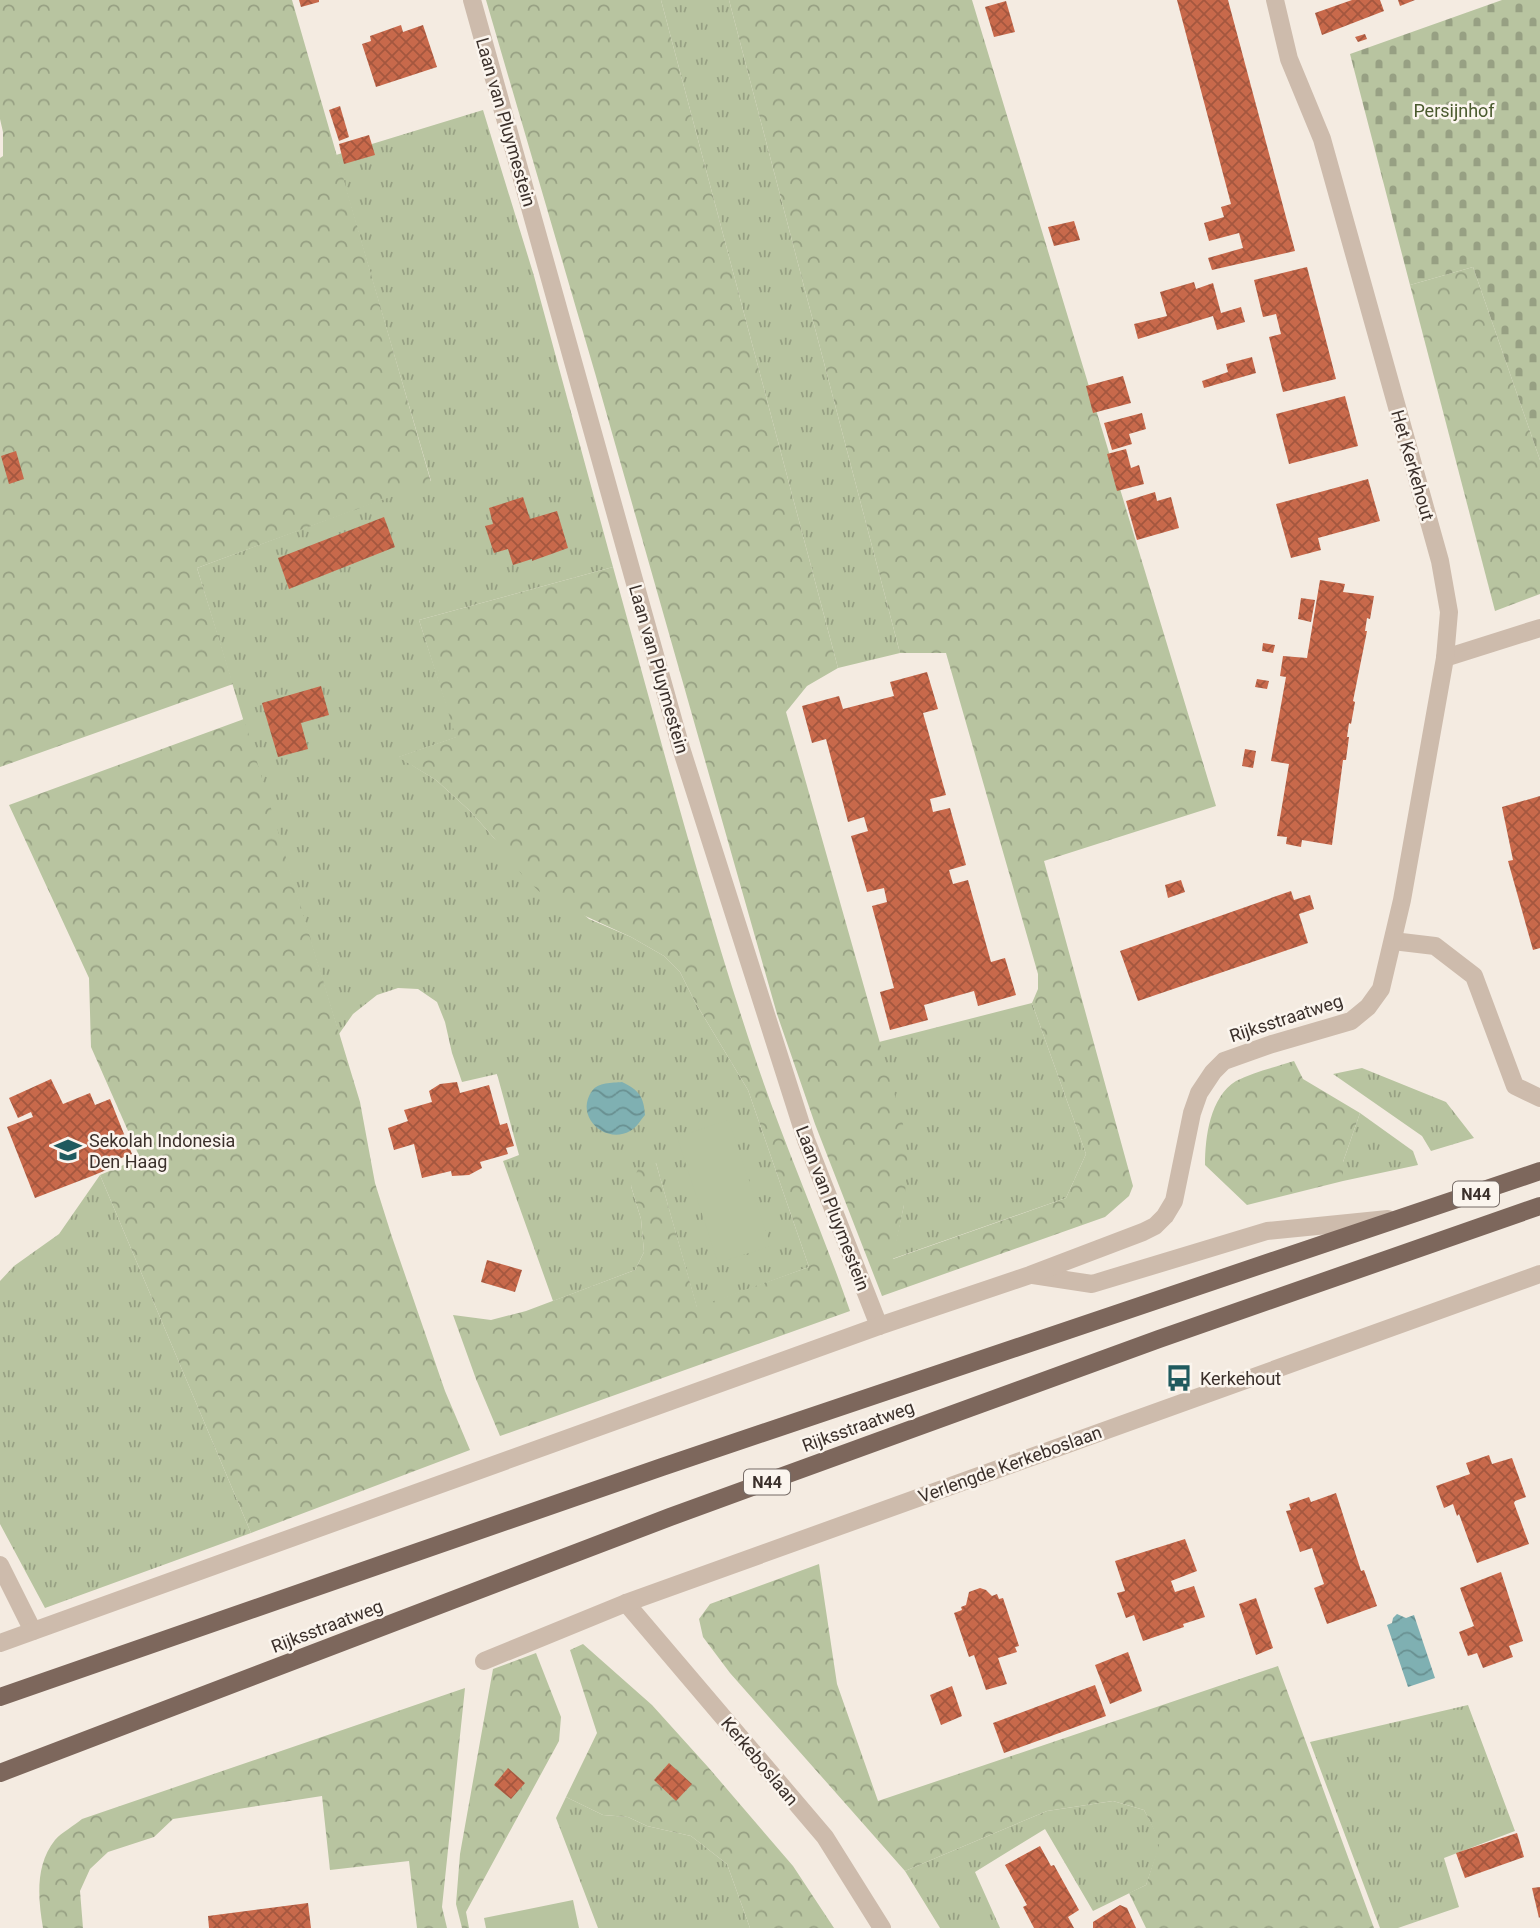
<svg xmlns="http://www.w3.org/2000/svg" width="1540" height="1928" viewBox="0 0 1540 1928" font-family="Roboto,sans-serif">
	<defs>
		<pattern id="grass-tufts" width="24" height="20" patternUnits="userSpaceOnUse" patternTransform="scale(1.75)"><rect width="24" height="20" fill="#b8c4a0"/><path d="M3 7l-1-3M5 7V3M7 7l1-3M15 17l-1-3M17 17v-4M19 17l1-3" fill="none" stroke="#97a083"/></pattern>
		<pattern id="forest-crowns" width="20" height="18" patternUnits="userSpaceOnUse" patternTransform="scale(1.75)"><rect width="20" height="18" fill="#b8c4a0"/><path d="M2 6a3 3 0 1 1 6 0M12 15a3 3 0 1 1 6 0" fill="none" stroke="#97a083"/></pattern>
		<pattern id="cemetery-stones" width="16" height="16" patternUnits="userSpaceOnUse" patternTransform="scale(1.75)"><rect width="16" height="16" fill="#b8c4a0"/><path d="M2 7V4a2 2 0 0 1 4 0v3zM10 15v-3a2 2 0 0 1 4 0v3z" fill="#97a083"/></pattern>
		<pattern id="water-waves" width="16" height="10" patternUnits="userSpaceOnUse" patternTransform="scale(1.75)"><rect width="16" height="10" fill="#7fb0b2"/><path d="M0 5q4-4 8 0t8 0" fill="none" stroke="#699091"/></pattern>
		<pattern id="building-cross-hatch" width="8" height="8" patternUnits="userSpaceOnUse" patternTransform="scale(1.75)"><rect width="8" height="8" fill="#c8694b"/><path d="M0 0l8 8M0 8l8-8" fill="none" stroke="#a4573f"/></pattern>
	</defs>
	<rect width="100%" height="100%" fill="#f4ebe1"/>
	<g fill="url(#grass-tufts)">
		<polygon points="661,0 729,0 900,653 838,668"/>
		<polygon points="483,110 534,276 613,567 419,620 457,737 399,757 436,780 470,811 494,838 589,919 631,937 664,956 680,972 695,1002 748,1090 809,1267 697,1308 656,1163 631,1186 641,1219 644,1252 635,1270 553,1301 503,1161 519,1155 497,1074 462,1082 452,1053 445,1022 437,1002 418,989 398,988 377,995 353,1014 339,1034 197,568 431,481 336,155"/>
		<polygon points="1032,1003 1086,1154 1066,1198 892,1259 904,1205 879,1042"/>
		<polygon points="1362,1068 1446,1102 1474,1138 1431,1151 1422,1136 1333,1074"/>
		<polygon points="1360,1113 1413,1151 1418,1165 1343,1181 1343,1162"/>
		<polygon points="100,1175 251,1533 45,1608 0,1524 0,1281 14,1266 59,1234"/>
		<polygon points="1468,1705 1515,1831 1444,1858 1459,1907 1398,1928 1380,1928 1310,1742"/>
		<polygon points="566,1797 603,1815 628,1817 647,1826 691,1836 727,1864 750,1928 598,1928 556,1818"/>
		<polygon points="1113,1801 1144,1810 1161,1842 1146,1885 1093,1911 1045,1829 975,1872 1000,1928 940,1928 905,1871 1047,1811"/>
	</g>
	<g fill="url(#forest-crowns)">
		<polygon points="0,0 292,0 431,482 197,568 233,684 0,767 0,158 3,156 3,132 0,119"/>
		<polygon points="486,0 661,0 838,668 807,686 786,712 903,1124 908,1157 904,1205 893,1259 1066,1198 1086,1154 1032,1003 1038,989 1038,974 946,653 900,653 729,0 972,0 1216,806 1044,861 1133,1186 1129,1196 1105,1217 882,1296 815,1124 777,1014 595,373"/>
		<polygon points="1473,267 1540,460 1540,594 1495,611 1410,285"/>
		<path d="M 613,567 C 658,729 700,892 753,1052 C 782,1140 820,1224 850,1311 L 500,1436 L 476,1379 L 453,1315 L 491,1320 L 526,1311 L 635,1270 L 644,1252 L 641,1219 L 631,1186 L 638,1169 L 656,1163 L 697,1307 L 809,1267 L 748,1090 L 695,1002 L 680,972 L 664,956 L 631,937 L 546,898 L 523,876 L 494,838 L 470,811 L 436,780 L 398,757 L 456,737 L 419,620 Z"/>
		<polygon points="244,719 360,1102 375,1183 392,1237 445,1391 470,1450 251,1533 100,1175 140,1158 91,1047 89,978 9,805"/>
		<path d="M 1294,1061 L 1303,1079 L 1360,1113 L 1343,1162 L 1343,1181 L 1247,1205 L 1205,1165 C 1205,1137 1210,1097 1236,1081 C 1253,1072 1276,1067 1294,1061 Z"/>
		<polygon points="819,1564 837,1684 878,1801 1278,1666 1374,1928 1146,1928 1129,1893 1146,1885 1160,1842 1144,1810 1113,1801 1047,1811 905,1871 730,1673 703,1637 699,1619 710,1604"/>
		<polygon points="583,1644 652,1705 708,1767 793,1866 834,1928 750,1928 727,1864 691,1836 647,1826 628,1817 603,1815 566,1797 597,1733 570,1650"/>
		<polygon points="536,1653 561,1717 559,1741 466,1912 469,1928 462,1928 456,1904 460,1854 493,1669"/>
		<path d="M 465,1688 L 442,1907 L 447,1928 L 417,1928 L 409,1861 L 330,1870 L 322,1796 L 173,1819 L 154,1837 L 108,1852 L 90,1869 L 80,1891 L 83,1928 L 43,1928 C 38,1899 35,1865 55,1840 C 62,1832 74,1826 82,1819 Z"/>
	</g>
	<polygon fill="url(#cemetery-stones)" points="1502,0 1540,0 1540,460 1473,267 1410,285 1350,54"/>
	<g fill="#b8c4a0">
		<polygon points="729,1120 771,1246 718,1263 677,1137"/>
		<polygon points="573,1900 579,1928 486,1928 484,1918"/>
	</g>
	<g fill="url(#water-waves)">
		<path d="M 622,1082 C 639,1090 644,1097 645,1115 C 640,1121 636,1128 630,1131 C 605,1145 574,1116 592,1091 C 598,1082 612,1083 622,1082 Z"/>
		<polygon points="1397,1614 1406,1618 1414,1615 1435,1678 1408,1687 1387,1625 1392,1623 1393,1618"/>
	</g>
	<g fill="url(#building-cross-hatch)">
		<polygon points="299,0 319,0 319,2 301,7"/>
		<polygon points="1177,0 1228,0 1295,251 1212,270 1208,258 1243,248 1239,233 1209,241 1204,223 1224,217 1221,207 1231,204"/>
		<polygon points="1352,0 1380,0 1384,11 1322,35 1315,13"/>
		<polygon points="1398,0 1415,0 1400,6"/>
		<polygon points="1006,1 1015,32 994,37 985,7"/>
		<polygon points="401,25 403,32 423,25 437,67 376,87 362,44 371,41 370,36"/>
		<polygon points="1365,34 1367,39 1358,42 1355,37"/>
		<polygon points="340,106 349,137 339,141 329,110"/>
		<polygon points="369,135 375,155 344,164 339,144"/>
		<polygon points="1074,221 1080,240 1054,246 1048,227"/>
		<polygon points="1307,267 1336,379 1283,392 1269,337 1281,334 1276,314 1263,317 1254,280"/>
		<polygon points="1194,282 1196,289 1213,283 1221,313 1241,307 1245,322 1217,330 1213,316 1138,339 1134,324 1167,316 1160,292"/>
		<polygon points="1252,357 1256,373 1204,388 1202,381 1228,372 1226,364"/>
		<polygon points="1123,376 1131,403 1093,413 1086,386"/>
		<polygon points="1345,396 1358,446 1289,464 1276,414"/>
		<polygon points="1142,413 1146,429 1129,434 1132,444 1112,450 1104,423"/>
		<polygon points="1126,449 1131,468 1139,465 1144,484 1117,491 1107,454"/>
		<polygon points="16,451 24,479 9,484 1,456"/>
		<polygon points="1368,479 1380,521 1318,538 1321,550 1291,558 1276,504"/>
		<polygon points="1155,492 1157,501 1171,497 1179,528 1137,540 1126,501"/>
		<polygon points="523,497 530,519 557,511 568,548 532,561 532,559 513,565 508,549 494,553 485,526 493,524 489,508"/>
		<polygon points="384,517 395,547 289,589 278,558"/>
		<polygon points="1320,580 1345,584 1343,592 1374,596 1370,619 1367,618 1365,631 1367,631 1353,701 1355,702 1351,724 1349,723 1347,737 1349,737 1346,760 1343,760 1332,845 1302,840 1301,847 1286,844 1287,837 1277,836 1289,764 1271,761 1286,677 1280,676 1283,656 1307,658"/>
		<polygon points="1301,598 1315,600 1311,622 1298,619"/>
		<polygon points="1263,643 1275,645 1273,653 1262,651"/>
		<polygon points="927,672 938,709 923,713 946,795 930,799 933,812 950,808 966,865 949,870 953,884 968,880 991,962 1005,958 1016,995 978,1006 974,991 924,1005 928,1020 890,1030 880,992 894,988 872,906 887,902 884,888 867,892 851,836 868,831 864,817 848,822 826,739 812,743 802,706 839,696 843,709 894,696 890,682"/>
		<polygon points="1257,679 1269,681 1267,689 1255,687"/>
		<polygon points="321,686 329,715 301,723 308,749 278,757 262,703"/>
		<polygon points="1245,749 1256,751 1253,768 1242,766"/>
		<polygon points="1540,796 1540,948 1533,950 1508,861 1513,860 1502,807"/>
		<polygon points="1181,880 1185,892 1168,898 1165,885"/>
		<polygon points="1291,891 1294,900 1310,895 1314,909 1299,914 1308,943 1138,1001 1120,951"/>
		<polygon points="51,1079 63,1104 90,1093 95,1105 110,1099 132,1154 116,1160 118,1165 92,1176 35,1198 7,1127 33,1117 31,1112 18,1118 9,1098"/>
		<polygon points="457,1082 460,1093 489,1085 500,1125 507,1123 514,1146 506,1148 508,1154 480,1162 482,1168 469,1175 452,1176 451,1171 422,1178 414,1144 394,1150 388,1128 408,1121 404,1110 432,1102 429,1091 440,1084"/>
		<polygon points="487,1260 522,1270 515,1292 481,1282"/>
		<polygon points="1489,1455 1492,1464 1512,1458 1526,1497 1515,1501 1514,1503 1529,1544 1477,1563 1459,1514 1457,1516 1453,1504 1444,1508 1436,1486 1470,1474 1466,1463"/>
		<polygon points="1336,1493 1361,1571 1364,1570 1377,1606 1327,1624 1314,1588 1324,1584 1312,1548 1300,1552 1286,1511 1291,1510 1289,1504 1309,1497 1311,1502"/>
		<polygon points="1185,1539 1197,1571 1171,1581 1175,1592 1194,1586 1205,1617 1183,1624 1184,1627 1143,1641 1134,1615 1126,1618 1117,1593 1125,1591 1115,1561"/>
		<polygon points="1501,1572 1523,1641 1509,1646 1513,1657 1483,1668 1477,1653 1468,1656 1459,1632 1474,1626 1460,1588"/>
		<polygon points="980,1588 986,1590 992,1596 997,1594 999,1599 1003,1598 1019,1646 1015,1647 1017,1652 998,1658 1007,1684 986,1690 974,1655 969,1657 954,1613 962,1610 961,1607 966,1605 969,1592"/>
		<polygon points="1256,1598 1273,1648 1256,1655 1239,1604"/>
		<polygon points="1128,1652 1142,1691 1110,1704 1095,1665"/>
		<polygon points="1095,1685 1106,1716 1004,1753 993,1723"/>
		<polygon points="952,1686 962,1716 941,1725 930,1695"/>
		<polygon points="669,1763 692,1784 676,1801 654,1780"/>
		<polygon points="508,1768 525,1783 511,1799 494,1785"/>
		<polygon points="1517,1833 1524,1857 1465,1878 1456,1853"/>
		<polygon points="1040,1846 1051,1866 1054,1865 1079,1910 1068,1917 1074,1928 1034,1928 1023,1907 1027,1905 1005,1865"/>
		<polygon points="1540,1887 1540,1917 1539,1918 1532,1888"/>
		<polygon points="308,1903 311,1928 209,1928 208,1916"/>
		<polygon points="1120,1905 1127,1908 1136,1928 1093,1928 1093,1922"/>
	</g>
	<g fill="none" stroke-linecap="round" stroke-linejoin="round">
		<g stroke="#cdbbac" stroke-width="18">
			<polyline points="472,0 681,748 806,1140 879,1326"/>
			<polyline points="1445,658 1540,628"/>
			<polyline points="1393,941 1435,946 1474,976 1515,1086 1540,1098"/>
			<polyline points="1033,1275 1092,1284 1267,1231 1388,1219"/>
			<polyline points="0,1565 33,1631"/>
			<polyline points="626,1603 825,1837 882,1928"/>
			<polyline points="0,1643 879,1326 1030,1275 1143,1232 1155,1226 1165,1216 1174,1201 1192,1113 1199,1093 1213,1072 1224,1061 1272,1044 1351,1021 1368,1007 1381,989 1402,900 1445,658 1449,612 1440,561 1322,139 1289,59 1275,0"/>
			<polyline points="484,1661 626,1603 1540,1274"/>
		</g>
		<g stroke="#7d675c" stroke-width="18">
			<polyline points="0,1697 662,1467 1540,1171"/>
			<polyline points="0,1773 670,1517 1159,1339 1540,1206"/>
		</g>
	</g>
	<defs>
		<symbol id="university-bare" viewBox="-9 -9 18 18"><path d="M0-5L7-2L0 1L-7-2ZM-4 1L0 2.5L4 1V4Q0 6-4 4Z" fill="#1f5a5e" stroke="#fbf5ee" stroke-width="2.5" paint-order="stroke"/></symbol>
		<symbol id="bus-bare" viewBox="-9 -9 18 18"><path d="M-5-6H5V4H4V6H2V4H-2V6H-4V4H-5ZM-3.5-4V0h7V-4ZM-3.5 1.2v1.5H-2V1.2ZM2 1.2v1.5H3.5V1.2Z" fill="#1f5a5e" stroke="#fbf5ee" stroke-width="2.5" paint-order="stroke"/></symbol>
	</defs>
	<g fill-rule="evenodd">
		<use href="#university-bare" x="49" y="1131" width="38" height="38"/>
		<use href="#bus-bare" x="1160" y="1359" width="38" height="38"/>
	</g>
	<g text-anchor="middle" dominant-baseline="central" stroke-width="5" stroke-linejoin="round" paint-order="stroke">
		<g fill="#fbf5ee" stroke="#756b66" stroke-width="2">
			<rect x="1453" y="1181.5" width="46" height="25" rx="5"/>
			<rect x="744" y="1469.5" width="46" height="25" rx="5"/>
		</g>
		<g font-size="16" font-weight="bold" fill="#3b302b">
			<text x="1476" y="1194">N44</text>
			<text x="767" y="1482">N44</text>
		</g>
		<g font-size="18" fill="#4a5a2e" stroke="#fbf5ee">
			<text x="1454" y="110">Persijnhof</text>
		</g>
		<g font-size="18" fill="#3b302b" stroke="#fbf5ee">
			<text transform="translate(506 122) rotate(74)">Laan van Pluymestein</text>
			<text transform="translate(1413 465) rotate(74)">Het Kerkehout</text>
			<text transform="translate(659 669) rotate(74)">Laan van Pluymestein</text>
			<text transform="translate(1286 1018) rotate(-18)">Rijksstraatweg</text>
			<text transform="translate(833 1208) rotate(69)">Laan van Pluymestein</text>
			<text transform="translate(858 1426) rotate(-20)">Rijksstraatweg</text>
			<text transform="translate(1010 1464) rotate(-20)">Verlengde Kerkeboslaan</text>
			<text transform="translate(327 1626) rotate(-21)">Rijksstraatweg</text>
			<text transform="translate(760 1761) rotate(50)">Kerkeboslaan</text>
		</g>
		<g font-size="18" fill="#3b302b" stroke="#fbf5ee" text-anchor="start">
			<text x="89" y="1140">Sekolah Indonesia<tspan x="89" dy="21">Den Haag</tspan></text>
			<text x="1200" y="1378">Kerkehout</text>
		</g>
	</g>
</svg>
